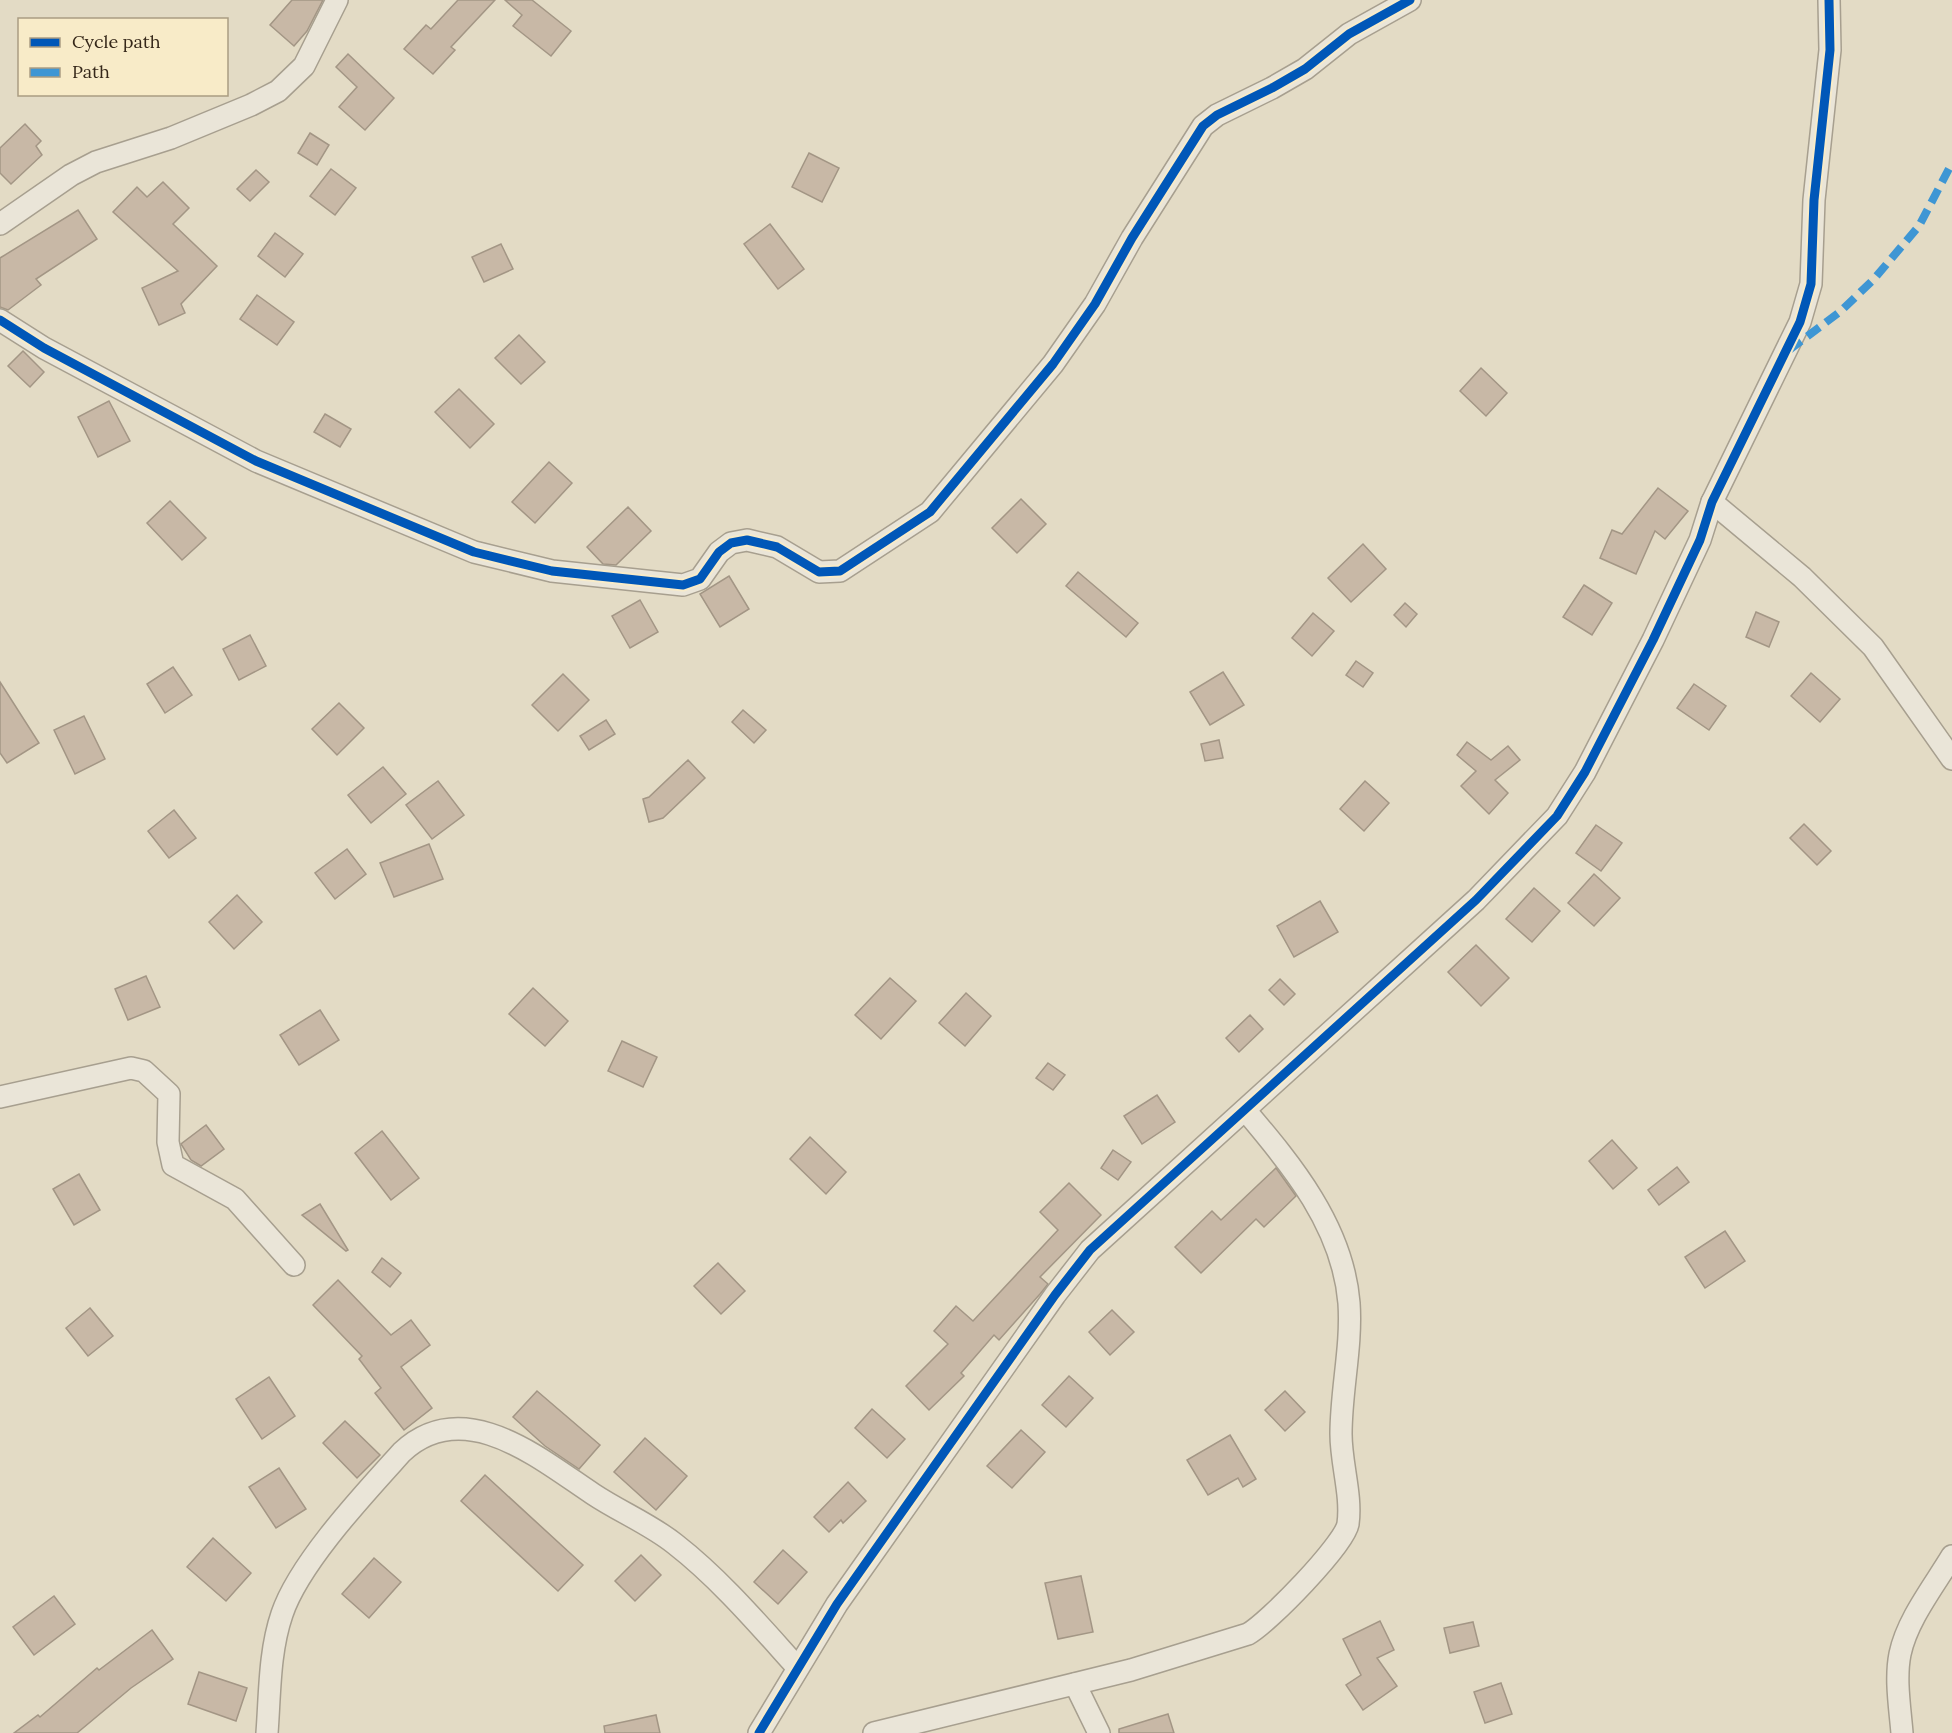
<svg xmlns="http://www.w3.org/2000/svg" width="1952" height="1733" viewBox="0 0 1952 1733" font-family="Lora,serif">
	<rect width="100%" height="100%" fill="#e3dbc5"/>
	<g fill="#c8b8a6" stroke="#a39685" stroke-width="1.5">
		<polygon points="292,0 323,0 307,31 294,46 270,25"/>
		<polygon points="458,0 495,0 451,47 455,50 433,74 404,49 426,25 431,29"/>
		<polygon points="505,0 532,0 571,31 551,56 513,26 522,15"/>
		<polygon points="348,54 394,98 365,130 339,107 357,87 336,67"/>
		<polygon points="25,124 41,141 36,146 42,155 11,184 0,173 0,148"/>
		<polygon points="310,133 329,145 317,165 298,153"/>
		<polygon points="809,153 839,168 822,202 792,187"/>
		<polygon points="331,169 356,188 335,215 310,196"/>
		<polygon points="256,170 269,182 250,201 237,189"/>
		<polygon points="163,182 189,208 173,224 217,266 181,304 185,313 159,325 142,288 178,271 113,212 137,187 147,197"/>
		<polygon points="78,210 97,239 36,279 41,285 8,310 0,307 0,258"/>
		<polygon points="770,224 804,269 778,289 744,244"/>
		<polygon points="275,233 303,254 285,277 258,256"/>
		<polygon points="501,244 513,269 484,282 472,257"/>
		<polygon points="257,295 294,322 277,345 240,319"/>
		<polygon points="519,335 545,362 521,384 495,358"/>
		<polygon points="23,351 44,372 30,387 8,366"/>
		<polygon points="1481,368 1507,393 1486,416 1460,391"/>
		<polygon points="459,389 494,424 470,448 435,412"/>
		<polygon points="109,401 130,441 98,457 78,417"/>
		<polygon points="325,414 351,429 340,447 314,432"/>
		<polygon points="549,462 572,483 535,523 512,502"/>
		<polygon points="1658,488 1688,511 1665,539 1655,531 1636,574 1600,558 1612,530 1622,534"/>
		<polygon points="1021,499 1046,524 1017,553 992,528"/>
		<polygon points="170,501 206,538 182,560 147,523"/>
		<polygon points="628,507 651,531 616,565 603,564 587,547"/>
		<polygon points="1363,544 1386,569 1351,602 1328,578"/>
		<polygon points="1078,572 1138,623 1126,637 1066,586"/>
		<polygon points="729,576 749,609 720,627 700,594"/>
		<polygon points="1584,585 1612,603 1592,635 1563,617"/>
		<polygon points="640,600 658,632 630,648 612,616"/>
		<polygon points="1405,603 1417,614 1406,627 1394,615"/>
		<polygon points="1756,612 1779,622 1769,647 1746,637"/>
		<polygon points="1313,613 1334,631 1312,656 1292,638"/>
		<polygon points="250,635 266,666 239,680 223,649"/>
		<polygon points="1356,661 1373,673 1363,687 1346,675"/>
		<polygon points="173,667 192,695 165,713 147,684"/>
		<polygon points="1223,672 1244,705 1210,725 1190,692"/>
		<polygon points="1811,673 1840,699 1820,722 1791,696"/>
		<polygon points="563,674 589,700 558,731 532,705"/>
		<polygon points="0,682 39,743 7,763 0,753"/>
		<polygon points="1694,684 1726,706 1709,730 1677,708"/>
		<polygon points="339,703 364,728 337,755 312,729"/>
		<polygon points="743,710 766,730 754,743 732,722"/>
		<polygon points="84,716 105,759 75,774 54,730"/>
		<polygon points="606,720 615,734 589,750 580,736"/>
		<polygon points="1219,740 1223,758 1205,761 1201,744"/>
		<polygon points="1467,742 1491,760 1508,746 1520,760 1495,780 1508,793 1489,814 1461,786 1476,771 1457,755"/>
		<polygon points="688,760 705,778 663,818 649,822 643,799 649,797"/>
		<polygon points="383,767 406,794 371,823 348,795"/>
		<polygon points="438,781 464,815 432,839 406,805"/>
		<polygon points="1365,781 1389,803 1364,831 1340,809"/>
		<polygon points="174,810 196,838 169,858 148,831"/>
		<polygon points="1804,824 1831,851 1817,865 1790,838"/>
		<polygon points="1596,825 1622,843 1601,871 1576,853"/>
		<polygon points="429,844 443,879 394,897 380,863"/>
		<polygon points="347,849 366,874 335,899 315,873"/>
		<polygon points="1594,874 1620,898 1594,926 1568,903"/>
		<polygon points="1534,888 1560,911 1532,942 1506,919"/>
		<polygon points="237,895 262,922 234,949 209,922"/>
		<polygon points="1320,901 1338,932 1294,957 1277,926"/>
		<polygon points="1476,945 1509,978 1481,1006 1448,972"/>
		<polygon points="146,976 160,1007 128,1020 115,989"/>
		<polygon points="890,978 916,1001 881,1039 855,1015"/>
		<polygon points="1280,979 1295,994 1284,1005 1269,990"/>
		<polygon points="533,988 568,1021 545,1046 509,1014"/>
		<polygon points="966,993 991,1016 965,1046 939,1023"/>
		<polygon points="320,1010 339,1040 299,1065 280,1035"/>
		<polygon points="1250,1015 1263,1029 1239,1052 1226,1038"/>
		<polygon points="622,1041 657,1057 643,1087 608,1071"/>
		<polygon points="1048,1063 1065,1075 1053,1090 1036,1078"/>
		<polygon points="1157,1095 1175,1122 1142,1144 1124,1116"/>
		<polygon points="206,1125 224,1149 201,1166 191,1160 181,1144"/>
		<polygon points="382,1131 419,1178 391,1200 355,1153"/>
		<polygon points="810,1137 846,1172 826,1194 790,1159"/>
		<polygon points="1612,1140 1637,1168 1613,1189 1589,1161"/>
		<polygon points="1113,1150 1131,1162 1118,1180 1101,1168"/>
		<polygon points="1677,1167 1689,1182 1659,1205 1648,1190"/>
		<polygon points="1276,1168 1296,1196 1264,1227 1256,1219 1201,1273 1175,1247 1212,1211 1221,1220"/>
		<polygon points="79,1174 100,1210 74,1225 53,1189"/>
		<polygon points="1069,1183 1101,1215 1040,1277 1048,1284 1040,1294 999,1340 994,1335 961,1373 964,1376 929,1410 906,1386 948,1344 934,1331 956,1306 973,1321 1058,1230 1040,1212"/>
		<polygon points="320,1204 348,1250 346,1251 302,1215"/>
		<polygon points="1725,1231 1745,1261 1705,1288 1685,1257"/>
		<polygon points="382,1258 401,1273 390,1287 372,1272"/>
		<polygon points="718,1263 745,1291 721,1314 694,1286"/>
		<polygon points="338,1280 391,1335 411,1320 430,1345 401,1367 432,1408 404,1430 375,1393 381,1388 359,1359 362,1356 313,1305"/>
		<polygon points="90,1308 113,1336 88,1356 66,1328"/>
		<polygon points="1112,1310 1134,1332 1110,1355 1089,1332"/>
		<polygon points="1069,1376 1093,1398 1066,1427 1042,1405"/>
		<polygon points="269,1377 295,1416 262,1439 236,1399"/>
		<polygon points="537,1391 600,1445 579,1469 545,1446 513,1417"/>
		<polygon points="1285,1391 1305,1412 1285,1431 1265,1410"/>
		<polygon points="872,1409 905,1439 887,1458 855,1428"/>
		<polygon points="345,1421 380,1455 357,1478 323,1443"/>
		<polygon points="1021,1430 1045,1452 1012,1488 987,1466"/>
		<polygon points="1230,1435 1256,1479 1243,1487 1238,1478 1208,1495 1187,1460"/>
		<polygon points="645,1438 687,1476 656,1510 614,1472"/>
		<polygon points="279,1468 306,1509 276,1528 249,1487"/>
		<polygon points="485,1475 583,1565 558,1591 461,1501"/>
		<polygon points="848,1482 866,1501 843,1523 841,1520 829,1532 814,1517"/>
		<polygon points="213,1538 251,1573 226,1601 187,1567"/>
		<polygon points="783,1550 807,1572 778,1604 754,1582"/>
		<polygon points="641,1555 661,1575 635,1601 615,1581"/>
		<polygon points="374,1558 401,1582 369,1618 342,1594"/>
		<polygon points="1081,1576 1093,1632 1058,1639 1045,1583"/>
		<polygon points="54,1596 75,1624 34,1655 13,1627"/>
		<polygon points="1380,1621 1394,1650 1377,1658 1397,1686 1363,1710 1346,1685 1361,1675 1343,1639"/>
		<polygon points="1473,1622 1479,1646 1450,1653 1444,1628"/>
		<polygon points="152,1630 173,1659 131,1688 77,1733 14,1733 38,1715 40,1717 97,1668 99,1670"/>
		<polygon points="199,1672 247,1688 236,1721 188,1704"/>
		<polygon points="1501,1683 1512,1714 1485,1723 1474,1692"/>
		<polygon points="1168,1714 1174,1733 1119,1733 1119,1729"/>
		<polygon points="656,1715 660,1733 605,1733 604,1726"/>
	</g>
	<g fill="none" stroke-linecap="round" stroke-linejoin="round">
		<defs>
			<g id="minor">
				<polyline points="0,224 71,175 96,162 171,138 251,105 278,91 304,66 337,0"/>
				<polyline points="0,320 44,348 256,461 474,552 552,571 683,585 700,579 719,552 731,543 747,540 777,547 819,572 840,571 930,512 1053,364 1095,304 1132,238 1203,126 1217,115 1272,88 1305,69 1349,34 1410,0"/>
				<polyline points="1712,502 1802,577 1873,647 1952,759"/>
				<polyline points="0,1097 131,1068 144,1071 169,1094 168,1142 173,1165 235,1199 294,1265"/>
				<polyline points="1075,1684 1099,1733"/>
				<path d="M 267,1733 C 270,1694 269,1652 282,1614 C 299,1563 365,1493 402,1452 C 464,1394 540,1459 593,1494 C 620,1512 650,1524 675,1544 C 720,1579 759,1625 797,1667"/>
				<polyline points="759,1733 837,1604 1055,1295 1090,1250 1476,900 1557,816 1585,772 1653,640 1700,540 1712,502 1800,322 1811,284 1814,200 1830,50 1829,0"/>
				<path d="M 874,1733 L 1131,1670 L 1248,1634 C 1268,1623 1344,1545 1348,1524 C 1352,1495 1341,1464 1341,1434 C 1341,1390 1352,1347 1349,1303 C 1343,1227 1292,1165 1245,1110"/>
				<path d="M 1902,1733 C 1900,1708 1895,1679 1900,1654 C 1907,1620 1934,1586 1952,1556"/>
			</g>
		</defs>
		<use href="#minor" stroke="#a79f8f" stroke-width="24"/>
		<use href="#minor" stroke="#eae5d8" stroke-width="21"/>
		<polyline stroke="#3e96d4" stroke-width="8" stroke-dasharray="15 8" stroke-linecap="butt" points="1789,350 1841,311 1874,279 1919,226 1952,163"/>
		<defs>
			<g id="cycleway">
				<polyline points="0,320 44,348 256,461 474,552 552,571 683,585 700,579 719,552 731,543 747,540 777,547 819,572 840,571 930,512 1053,364 1095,304 1132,238 1203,126 1217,115 1272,88 1305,69 1349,34 1410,0"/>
				<polyline points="759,1733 837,1604 1055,1295 1090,1250 1476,900 1557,816 1585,772 1653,640 1700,540 1712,502 1800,322 1811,284 1814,200 1830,50 1829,0"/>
			</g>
		</defs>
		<use href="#cycleway" stroke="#f8ebc8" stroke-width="13"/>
		<use href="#cycleway" stroke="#0057b8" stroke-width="9"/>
	</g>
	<rect x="18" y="18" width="210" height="78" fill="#f8ebc8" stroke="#aa9d82" stroke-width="1.5"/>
	<rect x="30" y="38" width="30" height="9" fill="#0057b8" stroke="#aa9d82" stroke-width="1.5"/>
	<text x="72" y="48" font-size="18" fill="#352719">Cycle path</text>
	<rect x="30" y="68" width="30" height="9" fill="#3e96d4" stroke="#aa9d82" stroke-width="1.5"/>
	<text x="72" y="78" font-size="18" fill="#352719">Path</text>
</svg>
